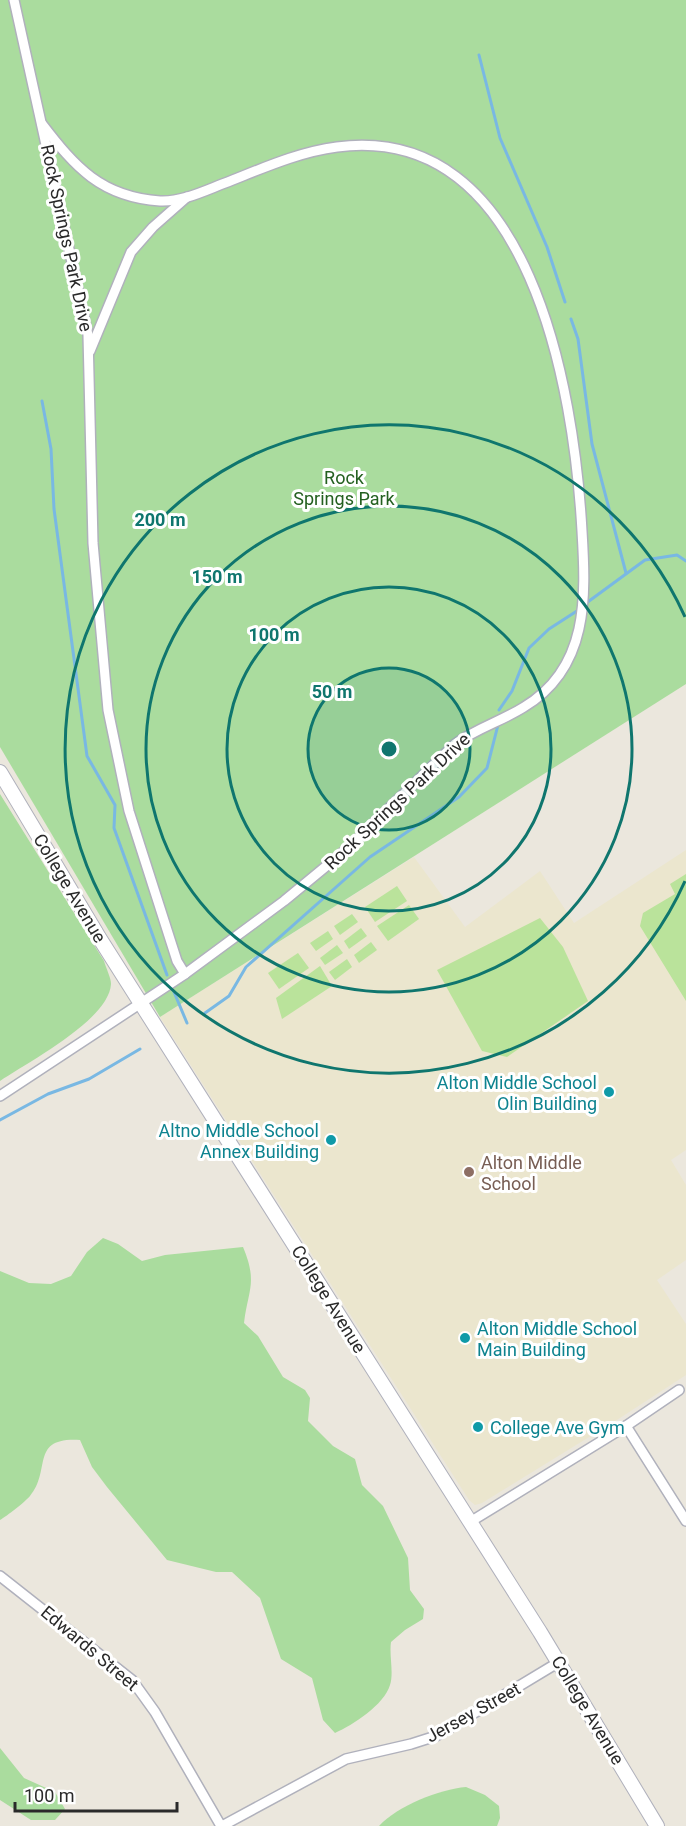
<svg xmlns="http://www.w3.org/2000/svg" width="686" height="1826" viewBox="0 0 686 1826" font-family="Roboto,sans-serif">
	<rect width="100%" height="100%" fill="#ebe7dd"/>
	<polygon fill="#ebe6ce" points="686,850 686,1150 671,1160 686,1185 686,1260 657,1280 686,1324 686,1375 620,1418 482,1503 475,1505 469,1500 160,1017 414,857 465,927 540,871 574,923"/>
	<g fill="#aadc9e">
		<polygon points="0,0 686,0 686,684 160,1017 0,747"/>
		<path d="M 0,794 L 104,961 C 106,968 111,978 111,984 C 109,1020 28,1062 0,1081 Z"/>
		<path d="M 103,1238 L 118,1244 L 142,1261 L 165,1255 L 243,1247 C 258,1283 248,1289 244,1323 L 258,1336 L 283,1377 L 305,1390 L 310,1398 L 308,1421 L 333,1446 L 355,1459 L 362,1485 L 383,1506 L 408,1558 L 410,1590 L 424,1609 L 423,1619 L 405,1630 L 391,1642 C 389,1655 394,1673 390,1685 C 384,1705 353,1725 335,1733 L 323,1720 L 312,1678 L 281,1659 L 260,1598 L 232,1572 L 216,1572 L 167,1560 L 107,1487 L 92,1467 L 80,1440 C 29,1437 52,1470 30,1496 C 25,1502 7,1516 0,1520 L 0,1271 L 29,1283 L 51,1284 L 71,1276 L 87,1252 Z"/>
		<polygon points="0,1748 24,1778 55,1792 65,1809 55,1820 31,1820 0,1800"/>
		<path d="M 466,1787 L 485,1795 L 499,1806 L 500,1818 L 497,1826 L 379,1826 C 397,1806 440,1789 466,1787 Z"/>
	</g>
	<g fill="#bae39b">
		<polygon points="686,874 686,1001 640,926 643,913 675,894 670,884"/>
		<polygon points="397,886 407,901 375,922 365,907"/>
		<polygon points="409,905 419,919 388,941 377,926"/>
		<polygon points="352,914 358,922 340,935 334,926"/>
		<polygon points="540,918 563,947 588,1001 507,1057 482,1051 437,970"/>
		<polygon points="361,928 367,936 349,949 344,941"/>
		<polygon points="328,931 333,939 316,951 310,943"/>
		<polygon points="371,942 377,950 359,963 354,955"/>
		<polygon points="337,945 343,953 325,965 320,958"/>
		<polygon points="298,953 309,968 279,989 268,973"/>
		<polygon points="347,959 352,967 335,980 329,972"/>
		<polygon points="320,966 332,986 282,1019 276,998"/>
	</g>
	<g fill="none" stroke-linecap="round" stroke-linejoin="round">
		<g stroke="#79b8e3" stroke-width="3">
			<polyline points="479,55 500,138 547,247 565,302"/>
			<polyline points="571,319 578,339 592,444 626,573"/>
			<polyline points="42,401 51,449 54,509 87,756 115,805 114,828 167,975"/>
			<polyline points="585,604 645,560 677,555 686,561"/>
			<polyline points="499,710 512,691 529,648 549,629 580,609"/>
			<polyline points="174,992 187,1023"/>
			<polyline points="205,1013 229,996 246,967 370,857 459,797 487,768 498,725"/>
			<polyline points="0,1120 48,1094 89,1079 140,1049"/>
		</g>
		<defs>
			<g id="street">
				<polyline points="14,0 88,335 93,543 108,710 129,811 177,961 185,974"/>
				<polyline points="90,351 131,252 153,227 187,197"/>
				<path d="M 0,1096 L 185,974 L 284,901 L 347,849 L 455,744 C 477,728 502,721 524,707 C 589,668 586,597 582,531 C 574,390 531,122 337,147 C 298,152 261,169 225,183 C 204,191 182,202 160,201 C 101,197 75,167 42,124"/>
				<polyline points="626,1426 686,1521"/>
				<polyline points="470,1522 626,1426 679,1390"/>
				<polyline points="0,1576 132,1680 155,1712 221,1826"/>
				<polyline points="222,1826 346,1759 411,1744 436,1736 559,1662"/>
			</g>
			<polyline id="secondary" points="0,772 100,939 540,1632 657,1826"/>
		</defs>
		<use href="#street" stroke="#b0b1bc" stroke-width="12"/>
		<use href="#secondary" stroke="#b0b1bc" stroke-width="16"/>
		<use href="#street" stroke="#fff" stroke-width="9"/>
		<use href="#secondary" stroke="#fff" stroke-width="14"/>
	</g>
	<circle cx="389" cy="749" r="81" fill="#0f766e" fill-opacity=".12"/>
	<g fill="none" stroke="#0f766e" stroke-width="3">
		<circle cx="389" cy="749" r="81"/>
		<circle cx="389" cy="749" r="162"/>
		<circle cx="389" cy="749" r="243"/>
		<path d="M685 881A324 324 0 1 1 685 617"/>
	</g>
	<g fill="#0f9aa8" stroke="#fff" stroke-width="2">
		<circle cx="609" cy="1092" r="6"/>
		<circle cx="331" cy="1140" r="6"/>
		<circle cx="465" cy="1338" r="6"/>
		<circle cx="478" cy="1427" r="6"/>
	</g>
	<circle fill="#8d6e63" stroke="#fff" stroke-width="2" cx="469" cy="1172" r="6"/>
	<g text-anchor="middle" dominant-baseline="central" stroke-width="6" stroke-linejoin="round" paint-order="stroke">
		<g font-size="18" fill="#2a2a2a" stroke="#fff">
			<text transform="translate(67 238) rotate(78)">Rock Springs Park Drive</text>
			<text transform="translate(397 801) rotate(-43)">Rock Springs Park Drive</text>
			<text transform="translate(70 888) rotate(59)">College Avenue</text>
			<text transform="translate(329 1299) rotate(58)">College Avenue</text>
			<text transform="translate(90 1648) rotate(40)">Edwards Street</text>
			<text transform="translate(588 1710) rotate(59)">College Avenue</text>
			<text transform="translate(473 1712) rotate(-29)">Jersey Street</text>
		</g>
		<g font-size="18" fill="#246020" stroke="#fff">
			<text x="344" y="477">Rock<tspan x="344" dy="21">Springs Park</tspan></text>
		</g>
		<g font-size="18" fill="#0d838f" stroke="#fff" text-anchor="end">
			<text x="597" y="1082">Alton Middle School<tspan x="597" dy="21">Olin Building</tspan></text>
			<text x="319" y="1130">Altno Middle School<tspan x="319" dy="21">Annex Building</tspan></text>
			<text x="477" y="1328" text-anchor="start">Alton Middle School<tspan x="477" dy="21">Main Building</tspan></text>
			<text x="490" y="1427" text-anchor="start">College Ave Gym</text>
		</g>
		<g font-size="18" fill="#785e54" stroke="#fff" text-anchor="start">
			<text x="481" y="1162">Alton Middle<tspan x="481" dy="21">School</tspan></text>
		</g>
	</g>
	<circle cx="389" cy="749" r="9" fill="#0f766e" stroke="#fff" stroke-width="3"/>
	<g font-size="18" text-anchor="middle" font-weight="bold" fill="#0f766e" stroke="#fff" stroke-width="6" stroke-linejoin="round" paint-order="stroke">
		<text x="160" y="526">200 m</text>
		<text x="217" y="583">150 m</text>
		<text x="274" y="641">100 m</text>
		<text x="332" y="698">50 m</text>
	</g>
	<path d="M15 1802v9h162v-9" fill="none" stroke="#2a2a2a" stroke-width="3"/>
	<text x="24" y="1802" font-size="18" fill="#2a2a2a" stroke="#ffffff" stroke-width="4.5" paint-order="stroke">100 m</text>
</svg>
